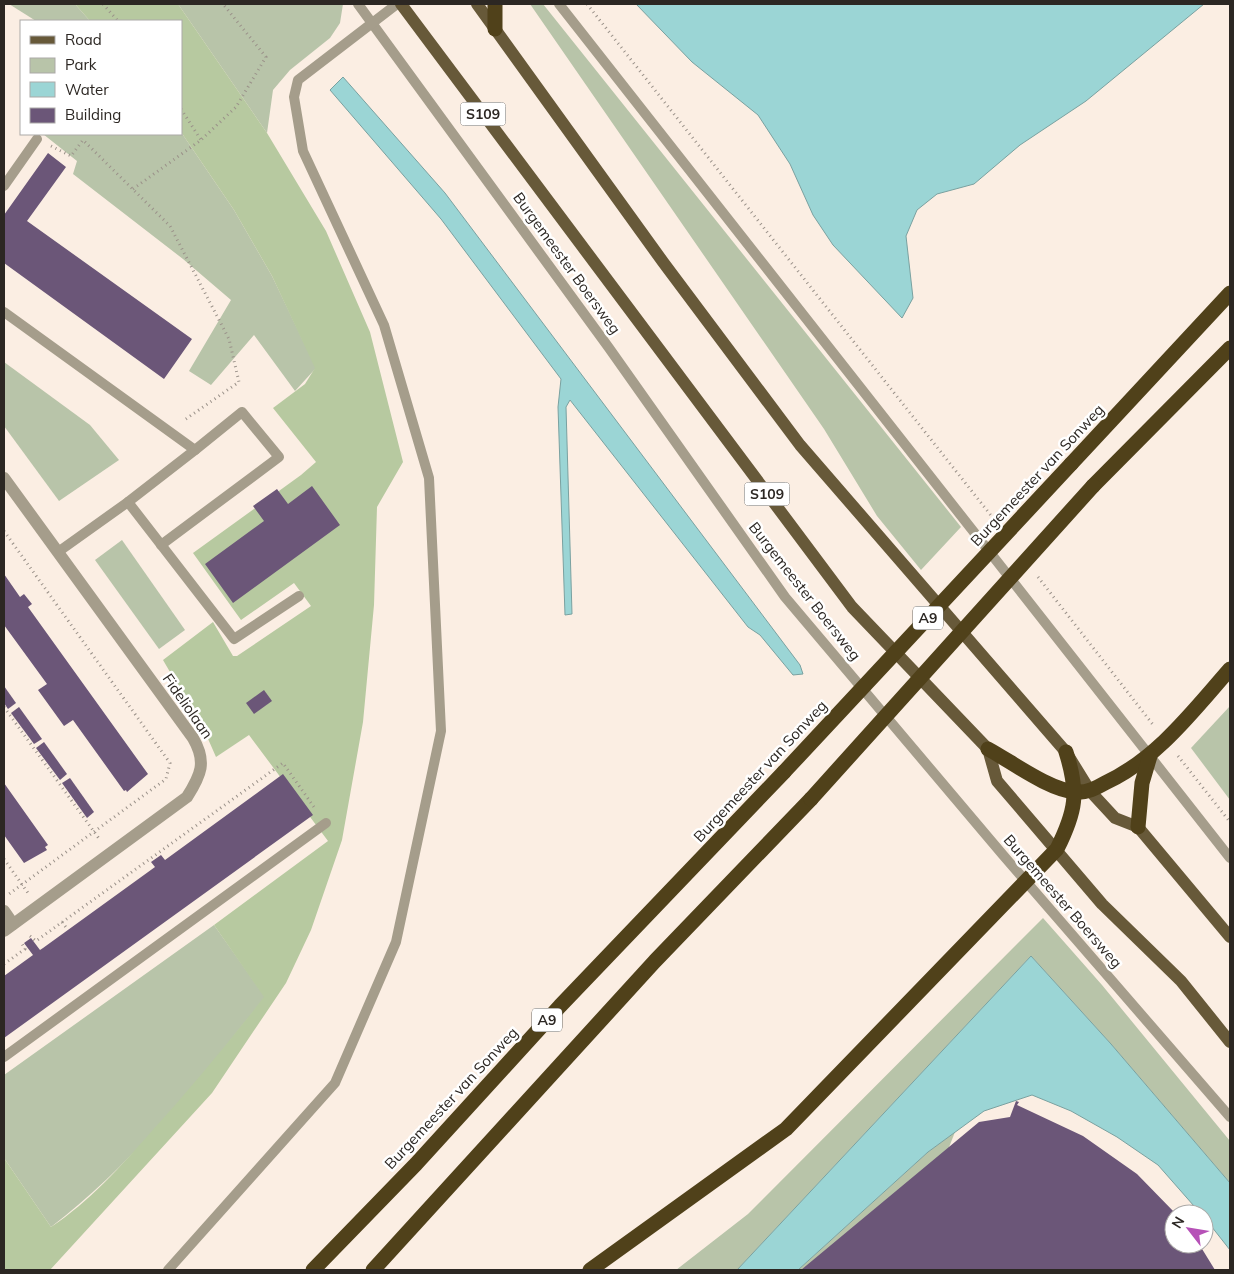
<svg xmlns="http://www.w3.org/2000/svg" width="1234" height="1274" viewBox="0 0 1234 1274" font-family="Mulish,sans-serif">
	<rect width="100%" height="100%" fill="#fbeee3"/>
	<g fill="#b8c4a9">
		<polygon points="9,4 75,4 90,21 36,21"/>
		<polygon points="178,4 343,4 340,23 330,38 290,70 273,90 267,133"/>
		<polygon points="530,4 543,4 961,527 921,570 877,516 824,429"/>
		<polygon points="181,132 234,210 272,276 316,368 295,391 254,335 211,385 189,371 231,300 183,259 73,174 77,161 43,134"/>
		<polygon points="4,362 90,425 119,460 59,501 4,426"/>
		<polygon points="122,540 185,630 159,649 95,560"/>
		<polygon points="1230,706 1230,800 1191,748"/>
		<polygon points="1043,918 1102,985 1230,1141 1230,1183 1111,1044 1031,956 737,1270 676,1270 748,1214"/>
		<path d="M 214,925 L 265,997 C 200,1078 135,1163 51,1227 L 4,1158 L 4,1075 Z"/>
		<polygon points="955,1132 933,1188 865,1270 798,1270 928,1152"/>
	</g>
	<path fill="#b7c9a0" d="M 75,4 L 178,4 L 267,133 L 326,231 L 370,332 L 403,462 L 377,507 L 374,605 L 363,722 L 342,840 L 311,930 L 286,983 L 212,1093 L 50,1270 L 4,1270 L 4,1158 L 51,1227 C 89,1202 121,1166 151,1132 C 191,1088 228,1043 264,997 L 214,925 L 328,841 L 249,735 L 216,757 L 205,732 L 163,660 L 213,622 L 233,656 L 237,656 L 311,606 L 294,583 L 241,620 L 193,553 L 301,475 L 316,462 L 273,408 L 305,384 L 315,368 L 272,276 L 234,210 L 181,132 L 181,21 L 90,21 Z"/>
	<g fill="#9bd5d5" stroke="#7aa1a0">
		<polygon points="636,4 1204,4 1086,101 1020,145 974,184 937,194 917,210 906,236 913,298 902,318 833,245 813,215 790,164 758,115 692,62"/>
		<polygon points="343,77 445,193 800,665 803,674 793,675 760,635 748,627 570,400 566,407 572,614 565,615 558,407 561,379 441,219 330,90"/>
		<polygon points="1031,956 1111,1044 1230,1183 1230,1250 1204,1217 1204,1214 1201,1214 1158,1165 1117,1137 1071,1111 1032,1095 984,1111 928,1152 798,1270 737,1270"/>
	</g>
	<g fill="#6b5678">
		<polygon points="48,153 66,167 27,221 192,339 164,379 4,263 4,215"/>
		<polygon points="312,486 340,525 233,603 205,564 264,521 253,506 277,489 288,504"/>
		<polygon points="4,574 20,597 24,594 32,604 28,607 148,774 127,792 126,790 124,791 73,720 64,726 38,690 47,684 4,625"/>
		<polygon points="4,686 16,703 8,709 4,703"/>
		<polygon points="264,690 272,701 254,714 246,703"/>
		<polygon points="19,707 42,739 34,744 11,713"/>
		<polygon points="44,742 67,774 60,780 36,748"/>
		<polygon points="283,774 313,815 4,1038 4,976 33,955 24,943 31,938 40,950 43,948 155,867 151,862 161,855 165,860"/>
		<polygon points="70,778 94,812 87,818 62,783"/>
		<polygon points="4,783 48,845 45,847 47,850 24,863 4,835"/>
		<polygon points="1016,1101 1019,1102 1017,1105 1083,1136 1137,1174 1176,1214 1174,1214 1174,1244 1199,1244 1215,1270 801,1270 979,1122 1010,1117"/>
	</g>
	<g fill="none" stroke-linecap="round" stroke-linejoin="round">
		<g stroke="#9a9189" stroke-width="3" stroke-dasharray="1 4" stroke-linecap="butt">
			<polyline points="103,4 118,21"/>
			<polyline points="587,4 993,518"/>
			<polyline points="181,109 201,140"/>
			<polyline points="51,146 71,156 83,140 170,226 229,339 239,382 183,421"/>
			<polyline points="133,189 201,140 236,107 266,57 223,4"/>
			<polyline points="4,531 170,763 166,779 9,894"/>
			<polyline points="1038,577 1154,726"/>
			<polyline points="4,707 100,840"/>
			<polyline points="1178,756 1230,822"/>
			<polyline points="4,859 28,893"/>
			<polyline points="62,922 68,930"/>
			<polyline points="30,936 36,941 283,763 316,810"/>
			<polyline points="4,964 25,949 21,942"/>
		</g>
		<g stroke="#a59d8b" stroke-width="10">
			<polyline points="358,4 609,348 785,597 1003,855 1230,1117"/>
			<polyline points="559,4 1230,858"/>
			<polyline points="4,186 37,139"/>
			<polyline points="4,312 195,450 128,502 58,552"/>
			<polyline points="128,502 234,639 299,596"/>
			<polyline points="161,545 279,457 242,412 195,450"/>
			<polyline points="4,1057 326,823"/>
			<polyline points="168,1270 335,1083 396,942 441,731 429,478 384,325 303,151 294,97 298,80 397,4"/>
		</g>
		<g stroke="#a59d8b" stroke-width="12">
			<path d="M 4,478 L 193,738 C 207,762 201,775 187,797 L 4,931"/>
			<polyline points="4,911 13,924"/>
		</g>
		<g stroke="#675939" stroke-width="12">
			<polyline points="401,4 852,607 988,749 997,781 1102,904 1181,981 1230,1042"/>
			<polyline points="477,4 663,262 800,445 1066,752 1090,791 1115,818 1138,827 1230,937"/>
		</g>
		<g stroke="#50411a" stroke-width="15">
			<polyline points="495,29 495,4"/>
			<polyline points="1071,464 1230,293"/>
			<polyline points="1093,486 1230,348"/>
			<path d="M 988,749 C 1012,762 1049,790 1076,792 C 1087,793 1096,788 1105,783 C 1157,759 1193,711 1230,669"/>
			<polyline points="1138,827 1142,783 1150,756"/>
			<polyline points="313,1270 416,1164 560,1006 784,772"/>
			<polyline points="373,1270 655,961 811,799"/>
			<path d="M 590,1270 L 786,1129 L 1057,849 C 1076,811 1079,793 1066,752"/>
		</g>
		<g stroke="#50411a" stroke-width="15">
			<polyline points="784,772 1071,464"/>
			<polyline points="811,799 1093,486"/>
		</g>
	</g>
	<g text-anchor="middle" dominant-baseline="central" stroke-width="5" stroke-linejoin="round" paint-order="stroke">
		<g fill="#fff" stroke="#6b6865" stroke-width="1">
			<rect x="460.5" y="102.5" width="45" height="23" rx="4"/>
			<rect x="744.5" y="482.5" width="45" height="23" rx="4"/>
			<rect x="913" y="606.5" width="30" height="23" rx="4"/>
			<rect x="532" y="1008.5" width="30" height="23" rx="4"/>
		</g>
		<g font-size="14" font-weight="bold" fill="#2c2723">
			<text x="483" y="114">S109</text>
			<text x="767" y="494">S109</text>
			<text x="928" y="618">A9</text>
			<text x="547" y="1020">A9</text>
		</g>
		<g font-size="15" fill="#2c2723" stroke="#fff">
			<text transform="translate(567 263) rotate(54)">Burgemeester Boersweg</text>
			<text transform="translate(1037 475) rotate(-47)">Burgemeester van Sonweg</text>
			<text transform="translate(805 591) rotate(52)">Burgemeester Boersweg</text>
			<text transform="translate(188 706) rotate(55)">Fideliolaan</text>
			<text transform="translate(760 771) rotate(-47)">Burgemeester van Sonweg</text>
			<text transform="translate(1063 901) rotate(49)">Burgemeester Boersweg</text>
			<text transform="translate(451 1098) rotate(-47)">Burgemeester van Sonweg</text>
		</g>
	</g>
	<rect width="1234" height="1274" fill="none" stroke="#2c2723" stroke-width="10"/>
	<rect x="20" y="20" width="162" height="115" fill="#ffffff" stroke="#aba9a7"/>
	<rect x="30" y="36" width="25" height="8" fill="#675939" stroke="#aba9a7"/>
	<text x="65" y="45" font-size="15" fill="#2c2723">Road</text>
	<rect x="30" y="58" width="25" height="15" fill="#b8c4a9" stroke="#aba9a7"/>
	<text x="65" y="70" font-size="15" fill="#2c2723">Park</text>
	<rect x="30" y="82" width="25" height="15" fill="#9bd5d5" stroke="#aba9a7"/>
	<text x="65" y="95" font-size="15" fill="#2c2723">Water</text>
	<rect x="30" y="108" width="25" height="15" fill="#6b5678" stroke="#aba9a7"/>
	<text x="65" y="120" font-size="15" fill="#2c2723">Building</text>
	<g transform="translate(1189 1229) rotate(301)"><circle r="24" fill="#ffffff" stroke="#aba9a7"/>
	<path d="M0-4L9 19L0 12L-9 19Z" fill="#b651b7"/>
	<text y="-8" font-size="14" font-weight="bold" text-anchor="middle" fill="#2c2723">N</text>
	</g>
</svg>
